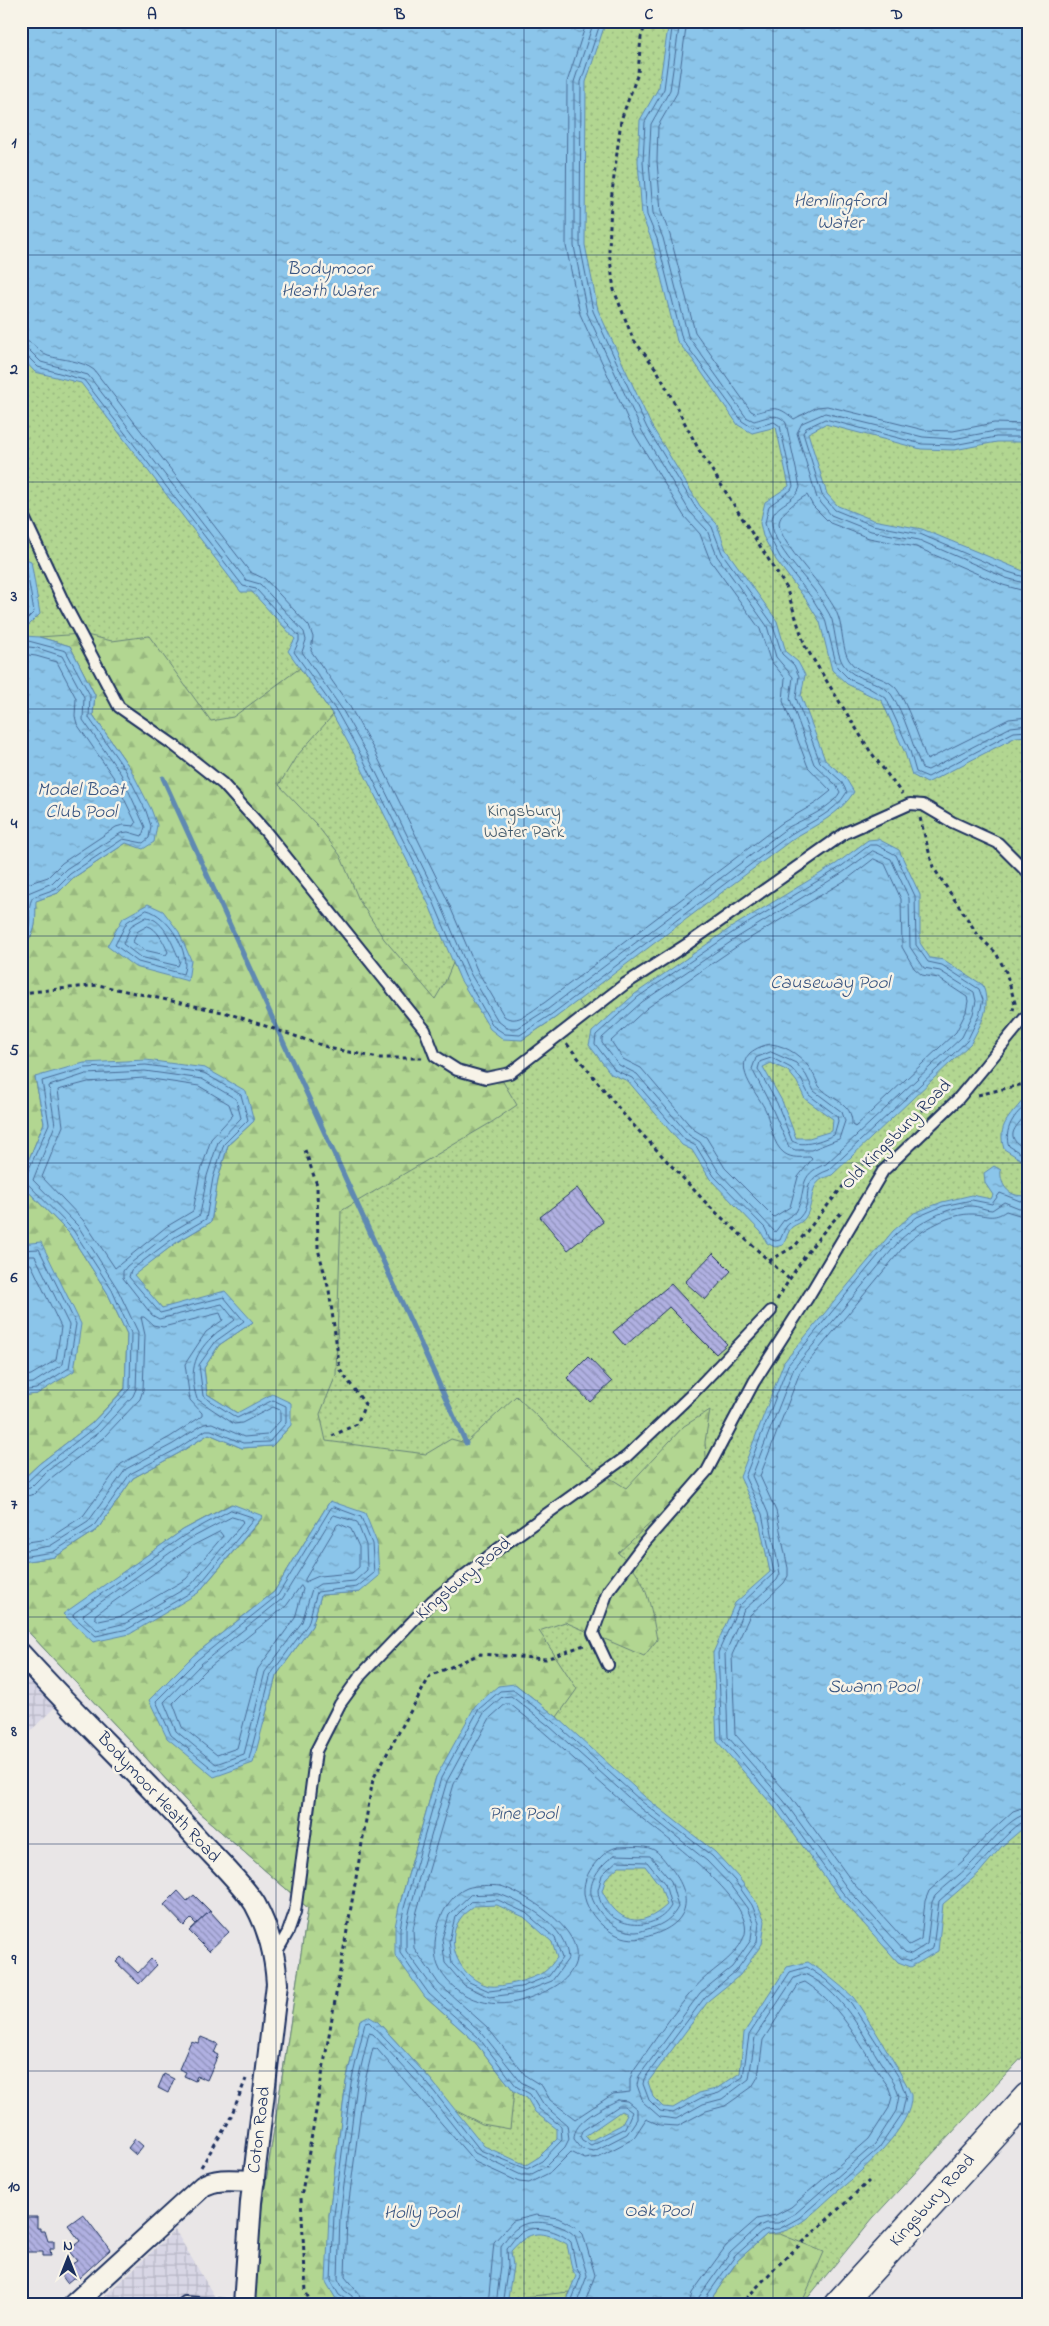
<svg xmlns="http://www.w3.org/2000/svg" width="1049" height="2326" viewBox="0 0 1049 2326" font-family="'Indie Flower',sans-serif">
	<defs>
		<pattern id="industrial-grid" width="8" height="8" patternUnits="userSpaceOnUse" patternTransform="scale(1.25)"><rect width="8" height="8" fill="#d8d6e5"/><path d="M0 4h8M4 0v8" fill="none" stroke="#b9b8c7"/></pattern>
		<pattern id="grass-dots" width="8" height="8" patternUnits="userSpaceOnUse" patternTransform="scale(1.25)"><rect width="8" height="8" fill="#b2d691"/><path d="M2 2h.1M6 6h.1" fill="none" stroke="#98b87f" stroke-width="1.8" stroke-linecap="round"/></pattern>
		<pattern id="forest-firs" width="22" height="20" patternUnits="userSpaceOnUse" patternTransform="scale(1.25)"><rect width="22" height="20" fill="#b2d691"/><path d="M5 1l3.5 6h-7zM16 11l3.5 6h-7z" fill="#98b87f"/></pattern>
		<pattern id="water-ripples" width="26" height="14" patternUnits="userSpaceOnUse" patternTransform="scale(1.25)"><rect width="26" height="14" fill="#8bc5ea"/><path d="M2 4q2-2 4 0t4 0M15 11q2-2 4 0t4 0" fill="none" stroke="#71a0c1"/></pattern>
		<pattern id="building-back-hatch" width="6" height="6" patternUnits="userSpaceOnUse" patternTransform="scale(1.25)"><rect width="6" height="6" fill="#b0b0e1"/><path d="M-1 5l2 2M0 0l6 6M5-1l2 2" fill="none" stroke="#8e90ba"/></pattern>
	</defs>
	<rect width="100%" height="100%" fill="#e9e6e7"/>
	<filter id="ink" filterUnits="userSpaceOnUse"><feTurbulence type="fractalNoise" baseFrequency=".02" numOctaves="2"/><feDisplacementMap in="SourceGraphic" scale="10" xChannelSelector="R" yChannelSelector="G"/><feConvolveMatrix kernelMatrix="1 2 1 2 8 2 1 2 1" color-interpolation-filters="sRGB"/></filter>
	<g filter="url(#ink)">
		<g fill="url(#industrial-grid)">
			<polygon points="21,1680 31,1682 55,1707 21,1740"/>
			<polygon points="175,2230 216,2299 217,2305 95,2305"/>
		</g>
		<polygon fill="url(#grass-dots)" stroke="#668278" points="21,21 1028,21 1028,2051 873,2218 802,2305 253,2305 256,2247 308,1908 188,1803 21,1624"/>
		<g fill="url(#forest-firs)" stroke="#668278" fill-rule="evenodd">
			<path d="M 82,634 L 112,641 L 149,636 L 211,721 L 233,717 L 300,668 L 333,715 L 296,757 L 279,785 L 316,824 L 340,855 L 359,900 L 384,939 L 435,999 L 445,982 L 453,963 C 470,1001 491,1014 522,1040 L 555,1018 L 577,1000 L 585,1010 L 502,1080 L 517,1105 L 492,1122 L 341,1211 L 336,1375 L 320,1414 L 326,1441 L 426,1454 L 451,1439 L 466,1443 L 516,1396 L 586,1463 L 626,1488 L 684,1426 L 710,1410 L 705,1442 L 707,1471 L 618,1553 C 647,1575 651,1607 657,1640 L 644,1656 L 565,1622 L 539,1631 L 577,1689 L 557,1717 L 515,1684 L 436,1777 L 399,1907 L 425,1997 L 474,2041 L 514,2091 L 510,2129 L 482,2124 L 451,2108 L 432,2081 L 378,2022 L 360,2020 L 346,2082 L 329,2215 L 336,2299 L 346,2305 L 253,2305 L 256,2247 L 308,1908 L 188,1803 L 21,1624 L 21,1562 L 55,1557 L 97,1530 L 133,1478 L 179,1453 L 209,1434 L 242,1448 L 272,1446 L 291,1425 L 237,1413 L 207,1394 L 204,1368 L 219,1345 L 253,1322 L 162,1308 L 133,1275 L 177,1242 L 211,1222 L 218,1179 L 228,1145 L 254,1121 L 35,1077 L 44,1123 L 21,1178 L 21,944 C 39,937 35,916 35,901 L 58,893 L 73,878 L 126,843 L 130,768 L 93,715 L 95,695 L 70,646 L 39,637 ZM 330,1501 L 360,1592 L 321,1595 L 312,1626 L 276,1676 L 263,1725 L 193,1656 L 274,1592 ZM 231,1504 L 263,1517 L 198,1593 L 64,1614 L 183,1530 Z"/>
			<polygon points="21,1184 69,1233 107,1292 127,1334 125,1388 91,1424 39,1464 21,1481 21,1396 37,1394 23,1245 21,1244"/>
			<polygon points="767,2234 780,2234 824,2252 801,2305 707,2305 738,2260"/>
			<polygon points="569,2292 564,2305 517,2305 523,2297"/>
		</g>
		<g fill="url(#water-ripples)" stroke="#5e89b2" fill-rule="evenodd">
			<path d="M 21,21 L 606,21 L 586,82 L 585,245 L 598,310 L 651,425 L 700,506 L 717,524 L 726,550 L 777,621 L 786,652 L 798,662 L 805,675 L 801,696 L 825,760 L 845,777 L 854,792 C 840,814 816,825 794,838 L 555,1018 L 522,1040 L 503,1039 L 490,1029 L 460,979 L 429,905 L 357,759 L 333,715 L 288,651 L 295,639 L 252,592 L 241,592 L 81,383 L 35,372 L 21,357 Z"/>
			<polygon points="669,21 1028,21 1028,442 997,442 954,450 921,449 825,424 808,433 827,494 838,506 873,520 922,529 1028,573 1028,736 1016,737 927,783 912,775 905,753 882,701 847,684 832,670 820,622 807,601 776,560 763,536 760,523 765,502 789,486 776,427 752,433 738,425 693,360 677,341 652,241 642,216 638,161 640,120 659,87"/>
			<path d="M 21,557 L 31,561 L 40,614 L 24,630 L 25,636 L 39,637 L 70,646 L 95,695 L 93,715 L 130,768 L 151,809 L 157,825 L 154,842 L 143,849 L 126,843 L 73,878 L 58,893 L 36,901 C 35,916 39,937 21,944 Z"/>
			<path d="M 878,839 L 899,850 L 920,895 L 920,943 L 930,958 L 944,960 L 983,985 C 991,1010 982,1021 971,1043 L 832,1175 C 805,1182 817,1200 805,1218 C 802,1223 796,1224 792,1227 C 788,1231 786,1240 783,1245 L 775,1247 L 767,1243 L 761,1232 L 710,1179 L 692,1150 L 682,1145 L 628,1081 L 611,1074 L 589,1045 L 592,1032 L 635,994 L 732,927 L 836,864 L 868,840 ZM 771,1063 L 788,1071 L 797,1082 L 805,1099 L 833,1119 L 832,1131 L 809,1138 L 796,1138 L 782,1101 L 763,1067 Z"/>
			<polygon points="148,904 163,911 179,932 191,960 188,981 135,967 107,946 123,918"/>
			<polygon points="146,1060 205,1068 246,1091 254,1121 228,1145 218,1179 211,1222 177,1242 134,1275 162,1308 225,1291 253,1322 219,1345 204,1368 207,1394 237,1413 272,1394 291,1403 291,1425 272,1446 242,1448 209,1434 179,1453 133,1478 97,1530 55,1557 21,1562 21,1481 39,1464 91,1424 125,1389 127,1334 107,1292 69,1233 21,1184 21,1178 44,1123 35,1077 84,1063"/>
			<path d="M 1028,1099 L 1028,1164 L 1004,1149 C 997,1125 1009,1118 1023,1100 Z"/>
			<path d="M 994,1166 L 1001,1170 C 999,1186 1011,1199 1028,1195 L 1028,1824 L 1002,1846 L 979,1873 L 943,1904 L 938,1951 L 911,1967 L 898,1962 L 838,1895 L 775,1808 L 717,1741 L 713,1653 L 735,1603 L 770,1572 L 758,1516 L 740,1477 L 784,1362 L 893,1231 L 914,1213 L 942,1202 L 972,1195 L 991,1199 L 993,1195 L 985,1183 L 984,1173 Z"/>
			<polygon points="41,1242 81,1324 74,1371 37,1394 21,1396 21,1244"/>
			<polygon points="330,1501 365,1513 377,1543 379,1576 360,1592 321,1595 312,1626 276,1676 253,1763 214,1777 167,1738 149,1700 193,1656 274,1592"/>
			<polygon points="232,1504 263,1516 198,1593 130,1634 93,1642 63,1614 183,1530"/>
			<path d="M 515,1684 L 557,1717 L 645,1797 L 715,1852 L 739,1878 L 757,1903 L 765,1921 L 762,1944 L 740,1975 L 709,2000 L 648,2082 L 653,2097 L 663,2107 L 673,2108 L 699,2093 L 716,2089 L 740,2073 L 744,2033 L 787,1967 L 808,1962 C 824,1972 839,1984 853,1997 C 860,2005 911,2088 911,2095 C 914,2126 861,2172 839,2190 C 817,2208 797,2234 767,2234 L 738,2260 L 707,2305 L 564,2305 L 576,2276 L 572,2269 L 567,2244 C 542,2230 530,2229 511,2251 L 513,2266 L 507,2305 L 346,2305 L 336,2299 L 326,2282 L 329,2215 L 346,2082 L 360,2020 L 368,2016 L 378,2022 L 432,2081 L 484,2146 L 526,2165 L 539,2157 L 557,2139 L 557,2129 L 535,2112 L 527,2098 L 514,2091 L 474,2041 L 425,1997 L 395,1955 L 395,1927 L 399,1907 L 436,1777 L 475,1706 L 498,1686 ZM 619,1866 L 645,1866 L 661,1887 L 667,1905 C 640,1930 618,1923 602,1891 L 606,1878 ZM 497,1905 L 524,1917 L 552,1942 L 557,1958 C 553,1962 549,1969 544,1972 C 533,1979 502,1988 489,1986 C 461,1979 443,1944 460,1919 C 463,1914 469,1910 474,1906 ZM 621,2111 L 627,2114 L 621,2125 L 590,2141 L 585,2136 Z"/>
		</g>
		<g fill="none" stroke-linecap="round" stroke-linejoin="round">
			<g stroke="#486b96" stroke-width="1">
				<polyline points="673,21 664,89 645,122 643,162 647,215 657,239 682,339 742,421 753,428 774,422 780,426 793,486 791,490 769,506 765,523 768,534 780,557 812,598 825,619 837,667 849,679 869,688 886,698 910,751 916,772 928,777 1014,732 1028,731"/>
				<path d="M 680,21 L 670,90 L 651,124 L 649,161 L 653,213 L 663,238 L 688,336 L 746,417 L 754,421 C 766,418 778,411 786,423 L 800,487 C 795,504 770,504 772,524 C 774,548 806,577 819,597 C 823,604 829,612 832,620 C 835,632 837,655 843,664 C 853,681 879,679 891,694 C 905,714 912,745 922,768 L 928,770 L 1011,727 L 1028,725"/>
				<path d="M 687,21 L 677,93 L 658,126 L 657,161 L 661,212 L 670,235 L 695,332 L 751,411 L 755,413 C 776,407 778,406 794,419 L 817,407 L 827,406 L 924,430 L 953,431 L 994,423 L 1028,424"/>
				<path d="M 21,340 C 35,341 37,352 48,356 C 62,360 81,360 94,370 L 250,572 L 265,579 L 309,626 L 313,637 L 311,651 L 349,705 L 374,750 L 446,897 L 477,970 L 504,1016 C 517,1026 532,1010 544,1003 L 782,823 L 816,803 L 831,791 L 808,767 L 783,701 L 785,678 L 770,660 L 760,629 L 710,560 L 700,534 L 684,516 L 635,435 L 580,314 L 566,246 L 567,82 L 587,21"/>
				<path d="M 21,348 L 29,350 L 41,362 L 88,375 L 246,580 L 260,584 L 304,632 L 306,640 L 302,652 L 342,709 L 367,754 L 439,900 L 470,973 L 498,1021 L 507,1028 L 518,1028 L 548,1009 L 787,828 C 803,819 831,809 840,792 L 836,785 L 814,764 L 790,699 L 793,677 L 776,657 L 767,626 L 717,556 L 707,530 L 690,512 L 642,431 L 587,313 L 574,246 L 574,82 L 594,21"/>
				<path d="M 21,354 L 26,355 L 38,367 L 84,380 L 243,586 L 256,589 L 299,636 L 299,641 L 294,652 L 337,712 L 362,757 L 434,903 L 465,976 L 493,1026 L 505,1034 L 520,1035 L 552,1014 L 791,834 C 810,822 836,812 847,792 L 841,781 L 820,762 L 796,698 L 799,676 L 794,665 L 782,654 L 772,623 L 722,553 L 712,527 L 696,508 L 647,428 L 593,311 L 580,245 L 581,82 L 601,21"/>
				<polyline points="1028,431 995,431 953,439 923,437 825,413 802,423 797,433 817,498 831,515 871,531 919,540 1006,578 1028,584"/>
				<polyline points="1028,437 996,437 954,445 922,444 825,419 806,428 803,433 822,495 835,510 872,525 920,534 1008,572 1028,578"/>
				<polyline points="21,562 26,566 34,612 21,625"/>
				<path d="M 1028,592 L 1003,585 L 916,547 L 869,538 L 830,523 L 813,506 L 807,495 C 798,500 779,513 779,524 C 781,543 812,574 823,590 C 828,598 835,607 838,616 C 843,629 842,649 849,660 C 858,675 883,675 895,687 C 906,699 921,744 927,760 L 1009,719 L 1028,717"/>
				<path d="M 21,639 L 66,651 L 90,695 L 89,718 L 126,771 L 146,811 L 151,826 L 149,838 L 143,843 L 123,839 L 70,874 L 55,889 L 33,897 C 24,911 37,925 21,939"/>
				<polyline points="21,646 37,648 62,656 84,697 83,720 121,774 145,827 142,836 128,832 121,833 66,869 52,883 28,893 24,900 24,926 21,930"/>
				<polyline points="21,654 36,656 57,662 76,698 75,716 77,724 114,778 136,823 134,826 123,825 116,827 62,863 48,877 27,884 21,889"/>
				<path d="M 870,845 L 877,845 L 896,855 L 915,896 L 916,945 L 928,962 L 942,965 L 979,989 L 983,1000 L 979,1016 L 967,1041 L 829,1170 C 795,1182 816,1199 800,1217 C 798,1220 793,1221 790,1223 C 785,1226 783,1234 780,1240 L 775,1241 L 770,1239 L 765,1228 L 714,1176 L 696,1146 L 685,1140 L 632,1078 L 615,1070 L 595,1044 L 596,1035 L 638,997 L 735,931 L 839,868 Z"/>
				<path d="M 873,851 L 891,859 L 909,898 L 910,947 L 924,968 L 940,971 L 974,992 L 976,1001 L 973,1014 L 962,1037 L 826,1164 C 796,1175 808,1190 796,1212 L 784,1220 L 775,1232 L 719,1172 L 700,1142 L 689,1135 L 637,1074 L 619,1065 L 602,1043 L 602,1038 L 642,1002 L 738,937 L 842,873 Z"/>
				<path d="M 874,859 L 885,864 L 901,899 L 902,947 L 914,968 L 922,975 L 938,978 L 967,997 L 968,1001 L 966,1012 L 956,1032 L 855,1127 L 852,1125 C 853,1101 831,1101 819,1086 C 816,1081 815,1076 812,1072 C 804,1058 788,1046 771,1044 C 764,1045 756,1048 750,1053 C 733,1070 759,1095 766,1111 C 770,1123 773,1145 784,1153 C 792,1159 801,1157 810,1157 L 812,1159 L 798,1177 L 790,1207 L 774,1217 L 725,1168 L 706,1137 L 693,1129 L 641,1068 L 623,1059 L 611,1041 L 647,1008 L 742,943 L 846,880 Z"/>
				<path d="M 147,910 C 168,915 192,953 183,974 L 138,962 L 115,945 L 127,922 Z"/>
				<path d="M 147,917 C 165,920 173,946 180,961 L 178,966 L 140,957 L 123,944 L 131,926 Z"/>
				<path d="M 148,926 C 157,928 164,943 168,952 L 166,955 L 144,950 L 133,942 L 137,932 Z"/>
				<polygon points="771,1052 796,1063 806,1075 814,1091 842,1112 845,1121 839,1139 811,1150 795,1150 789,1147 771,1106 752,1069 756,1058"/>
				<path d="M 772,1058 L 791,1068 L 801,1079 L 809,1095 L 837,1116 L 838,1121 L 834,1135 C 822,1140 804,1148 792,1141 L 777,1103 L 758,1069 L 760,1062 Z"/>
				<polygon points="145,1078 199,1086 229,1104 233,1115 211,1139 200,1174 193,1211 166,1227 115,1268 83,1220 42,1177 63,1126 58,1090 88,1082"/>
				<path d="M 1028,1104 C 1014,1113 1003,1131 1009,1146 L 1028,1158"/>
				<path d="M 1028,1112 C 1013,1131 1003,1136 1028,1151"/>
				<path d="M 1028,1200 L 1020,1201 L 1000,1193 L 992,1204 L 972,1200 L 943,1206 L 917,1217 L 896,1234 L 788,1365 L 745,1477 L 762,1514 L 774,1573 L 739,1606 L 718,1653 L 722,1739 L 779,1805 L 842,1892 L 901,1958 L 911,1961 L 933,1948 L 939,1901 C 951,1890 963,1881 974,1870 C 986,1859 1014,1822 1028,1820"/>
				<path d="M 1028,1207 L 1019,1208 L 1004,1202 L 992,1210 C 985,1210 978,1206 972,1206 C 947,1206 919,1223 901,1239 L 794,1368 L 752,1476 L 768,1513 L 780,1574 L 777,1580 L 744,1610 L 725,1654 L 728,1737 L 784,1801 L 847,1888 L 905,1952 L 911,1954 L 927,1944 L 932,1902 L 935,1896 C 946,1885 959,1876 970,1865 C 984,1852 1009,1815 1028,1814"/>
				<path d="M 1028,1215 L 1019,1215 L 1006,1211 C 993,1220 987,1215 973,1214 C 950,1213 922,1230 906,1244 L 800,1372 L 760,1476 L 776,1511 L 788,1568 L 788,1576 L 784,1583 L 750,1615 L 732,1655 L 735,1734 L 790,1796 L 853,1883 L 909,1945 L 921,1939 L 925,1901 L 929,1891 L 965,1859 L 989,1833 L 1013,1811 L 1028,1806"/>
				<polyline points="21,1250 39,1249 76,1324 69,1368 36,1389 21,1391"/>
				<polyline points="21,1256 35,1256 69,1325 63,1364 33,1383 21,1384"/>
				<polyline points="21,1264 31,1264 61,1327 56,1360 31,1375 21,1377"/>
				<polyline points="21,1484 26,1483 42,1468 95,1427 130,1388 131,1333 112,1290 73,1230 24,1180 49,1124 42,1081 85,1068 146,1065 204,1073 241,1095 248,1120 224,1144 213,1178 206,1219 175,1237 131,1270 129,1277 160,1313 224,1297 244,1321 216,1341 199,1365 203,1396 237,1418 273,1400 286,1406 286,1423 269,1442 243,1443 211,1430 206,1430 177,1449 130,1474 93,1527 53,1552 21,1557"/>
				<path d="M 21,1490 L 30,1488 L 46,1472 L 99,1432 L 133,1396 L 136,1389 L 138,1332 L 117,1288 L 78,1226 L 33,1180 L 55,1125 L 49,1086 L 86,1074 L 145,1071 L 202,1079 L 236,1099 L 241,1118 L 218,1142 L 207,1176 L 200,1215 L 171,1232 L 127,1266 L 123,1271 L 123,1278 L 152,1315 L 159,1319 L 222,1304 L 235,1320 C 228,1326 218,1330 212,1337 C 193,1355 189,1374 197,1399 L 234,1424 L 242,1423 L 273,1407 L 280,1410 L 280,1421 L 267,1435 L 244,1437 L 212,1423 L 204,1424 L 173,1444 L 126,1469 L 88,1522 L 50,1546 L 21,1551"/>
				<polyline points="21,1498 34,1494 51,1478 103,1438 140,1399 143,1390 145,1335 141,1317 144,1317 153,1325 163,1327 220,1313 223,1320 206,1332 185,1364 190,1400 202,1413 202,1416 170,1437 121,1464 83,1516 48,1539 21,1543"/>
				<polygon points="334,1507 361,1517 372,1544 374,1573 357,1587 317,1592 308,1624 271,1674 249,1759 215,1771 171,1735 156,1701 197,1660 278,1595 331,1508"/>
				<polygon points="231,1510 252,1517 253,1520 195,1590 128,1629 96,1636 73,1616 74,1613 185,1535"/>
				<polygon points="334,1515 357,1522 366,1545 367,1570 355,1581 320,1584 312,1589 302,1622 265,1672 244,1754 216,1764 176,1731 164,1702 201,1664 282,1599"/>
				<polygon points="232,1517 242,1520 243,1523 191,1585 126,1623 97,1630 83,1617 84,1614 188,1540"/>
				<polygon points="340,1524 351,1529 359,1547 359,1567 352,1573 319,1576 305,1582 305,1579 337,1525"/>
				<polygon points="220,1532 223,1536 186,1579 123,1616 99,1621 95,1618 95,1615 192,1546"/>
				<polygon points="301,1586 303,1589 295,1618 258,1669 237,1748 217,1755 182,1727 173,1703 206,1670 286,1606"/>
				<path d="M 506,1704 L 510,1704 C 553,1738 591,1776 633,1811 C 657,1832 759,1901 744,1937 C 734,1961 709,1970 694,1989 C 672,2014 653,2043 633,2071 L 630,2079 L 630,2092 L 613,2094 L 575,2119 L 550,2100 L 542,2086 L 526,2076 L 487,2027 L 439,1984 L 414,1948 L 413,1929 L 417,1911 L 454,1784 L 490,1718 Z"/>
				<path d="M 618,1847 C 628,1847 643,1845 652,1849 C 660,1852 665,1862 671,1868 C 700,1906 682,1929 641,1938 C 616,1944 586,1917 584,1893 C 583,1880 590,1868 599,1859 C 605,1853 609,1849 618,1847 Z"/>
				<path d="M 615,1855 L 650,1856 L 671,1881 L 678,1907 C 673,1918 662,1925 651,1928 C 646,1929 641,1932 636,1932 C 616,1933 595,1912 591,1894 C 589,1879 603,1862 615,1855 Z"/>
				<path d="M 617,1861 L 647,1862 L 665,1884 L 671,1906 C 653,1937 600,1927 598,1890 L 602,1875 Z"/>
				<path d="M 501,1886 C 526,1894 589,1932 574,1966 C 565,1985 547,1991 529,1998 C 497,2011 458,2002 440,1970 C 427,1946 440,1899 467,1888 C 476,1885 491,1885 501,1886 Z"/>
				<path d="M 499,1894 C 527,1904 567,1926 568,1959 L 552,1981 L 521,1993 L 489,1997 L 464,1985 L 445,1963 L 442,1939 L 449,1915 L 470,1895 Z"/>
				<polygon points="498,1900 526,1913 555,1938 562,1958 549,1976 521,1987 489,1991 469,1982 452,1964 449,1941 455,1917 470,1902"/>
				<path d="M 618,2100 L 627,2101 L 637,2109 L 637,2119 L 627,2134 L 594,2151 L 582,2149 L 574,2139 C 573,2121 604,2107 618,2100 Z"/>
				<polygon points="619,2106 624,2106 632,2112 625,2128 591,2145 582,2140 580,2136 582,2131"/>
				<polyline points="348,2305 347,2300 339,2295 331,2281 334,2215 351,2083 365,2023 369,2022 428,2084 480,2150 527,2169 542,2161 562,2140 561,2126 539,2109 530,2094 517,2087 478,2037 429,1994 400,1953 400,1928 404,1908 441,1778 479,1709 500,1691 513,1690 553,1721 641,1801 712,1856 735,1881 752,1905 759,1922 757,1942 736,1971 705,1997 644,2079 643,2084 649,2100 660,2111 673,2113 701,2098 719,2093 743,2077 749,2035 790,1972 807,1967 826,1980 851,2003 900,2079 906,2096 902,2114 879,2148 799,2218 779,2229 764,2230 735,2256 704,2300 703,2305"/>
				<path d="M 354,2305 L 352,2296 L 344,2290 L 338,2279 L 340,2216 L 357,2084 L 369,2033 L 373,2034 L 423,2088 L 475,2153 L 521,2175 L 530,2175 L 545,2167 L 565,2147 L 569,2139 L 567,2125 L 544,2105 L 534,2089 L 521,2082 L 482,2033 L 434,1989 L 406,1951 L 406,1928 L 410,1909 L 447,1781 L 484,1713 L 502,1697 L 511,1696 L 549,1726 L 637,1805 L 707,1861 L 730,1885 L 747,1908 L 753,1923 L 751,1940 L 732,1967 L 700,1993 L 639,2076 L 637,2085 L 643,2102 L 660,2117 L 676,2119 L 703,2104 L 722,2099 L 749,2079 L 755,2037 L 794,1978 L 805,1974 C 849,1995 866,2045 894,2082 L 899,2096 L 896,2111 L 875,2144 L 796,2213 L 778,2223 L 766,2223 L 759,2226 L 730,2253 L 699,2297 L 697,2305"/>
				<path d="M 361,2305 L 359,2294 L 345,2277 L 347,2216 L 364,2085 L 373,2048 L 377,2049 L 475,2162 L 519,2182 L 529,2183 L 551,2172 L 571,2152 L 585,2159 L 598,2157 L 633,2139 L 646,2119 L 660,2125 L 678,2126 L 706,2111 L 725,2106 L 752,2087 L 758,2077 L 763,2040 L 799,1984 L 805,1982 C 846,2009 860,2048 888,2086 L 892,2097 L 889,2108 L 869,2139 L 791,2207 L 776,2215 L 757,2219 L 726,2246 L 692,2293 L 689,2305"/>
				<polyline points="488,2305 494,2242 513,2221 536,2215 558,2218 576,2227 583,2234 595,2275 584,2305"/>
				<path d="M 496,2305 L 501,2265 L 501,2246 C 505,2240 511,2232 517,2228 C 531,2217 563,2223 575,2236 C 576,2238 587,2273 587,2276 L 576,2305"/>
				<path d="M 502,2305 L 508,2266 L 507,2248 C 511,2244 515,2237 520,2233 C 534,2223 560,2231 571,2242 L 576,2267 L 581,2276 L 570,2305"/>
			</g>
			<polyline stroke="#5e89b2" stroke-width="5" points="163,778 466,1443"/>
		</g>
		<g fill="url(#building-back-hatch)" stroke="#1b2f5e">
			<polygon points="577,1188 603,1222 568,1250 540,1217"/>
			<polygon points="713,1253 731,1271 705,1300 685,1282"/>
			<polygon points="671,1284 727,1344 716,1354 669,1307 625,1346 613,1332"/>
			<polygon points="588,1357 612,1382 590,1402 567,1378"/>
			<polygon points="178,1891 187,1901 194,1895 210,1911 196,1924 191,1919 184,1926 164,1905"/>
			<polygon points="210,1911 229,1932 209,1951 189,1931"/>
			<polygon points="121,1957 138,1973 151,1959 157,1965 139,1984 116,1962"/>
			<polygon points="201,2037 218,2044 214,2053 218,2055 207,2080 197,2076 195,2081 184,2076 186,2072 179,2069 191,2041 198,2043"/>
			<polygon points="164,2074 174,2079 168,2093 158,2088"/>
			<polygon points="135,2139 143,2146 136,2155 128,2148"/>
			<polygon points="83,2214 110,2250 79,2278 73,2278 67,2283 59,2272 77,2261 68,2250 80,2241 68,2225"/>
			<polygon points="21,2217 37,2217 37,2228 40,2228 40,2231 45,2231 48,2241 54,2241 54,2249 50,2249 51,2256 43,2256 43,2252 21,2252"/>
		</g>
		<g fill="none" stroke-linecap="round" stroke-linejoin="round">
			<defs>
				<g id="lane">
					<polyline points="21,511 64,603 119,707 175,746 223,784 266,832 425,1030 435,1056 457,1070 486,1078 510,1073 625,984 689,943 845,833 910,804 923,805 952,822 998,843 1028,873"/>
					<polyline points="608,1665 593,1633 608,1591 645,1542 707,1471 754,1382 810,1294 883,1171 958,1099 1028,1014"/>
					<polyline points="275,1955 288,1932 295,1912 316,1751 340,1704 361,1675 432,1601 498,1549 626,1457 691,1395 771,1311"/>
					<polyline points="181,2305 185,2302 225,2305"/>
				</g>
				<g id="street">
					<path d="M 21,1654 C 78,1717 140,1775 197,1838 C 214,1857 242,1883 255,1904 C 269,1930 275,1954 277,1984 L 251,2202 L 244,2305"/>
					<path d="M 73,2305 L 203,2186 C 218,2177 237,2181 254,2181"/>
				</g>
				<polyline id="primary" points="838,2305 1028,2097"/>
			</defs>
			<use href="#lane" stroke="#1b2f5e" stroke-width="14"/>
			<use href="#street" stroke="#1b2f5e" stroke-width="24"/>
			<use href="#primary" stroke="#1b2f5e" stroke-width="31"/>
			<g stroke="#1b2f5e" stroke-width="3" stroke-dasharray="4 4" stroke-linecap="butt">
				<polyline points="647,21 641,37 638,73 621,120 611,201 609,251 614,290 633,339 657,370 699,450 786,587 805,646 870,751 902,794"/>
				<polyline points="920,818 933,867 978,935 996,953 1006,972 1015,1003 1013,1010"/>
				<polyline points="21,993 98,985 227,1013 333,1049 379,1058 422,1058"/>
				<polyline points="567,1044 625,1116 709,1206 789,1279"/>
				<polyline points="978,1095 1028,1083"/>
				<polyline points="305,1150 317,1185 318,1249 329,1290 340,1370 365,1404 357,1424 332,1436"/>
				<polyline points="769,1261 795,1246 852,1175 901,1128 931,1103 935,1103"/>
				<path d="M 777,1300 C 795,1269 817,1236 843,1211"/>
				<polyline points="201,2167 229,2121 246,2079"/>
				<polyline points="311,2305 306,2292 301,2198 373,1779 430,1676 480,1654 546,1659 584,1645"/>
				<polyline points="740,2305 775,2268 869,2181"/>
			</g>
			<use href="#lane" stroke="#f7f3e8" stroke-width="10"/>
			<use href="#street" stroke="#f7f3e8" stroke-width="20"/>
			<use href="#primary" stroke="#f7f3e8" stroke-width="28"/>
		</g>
	</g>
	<path fill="none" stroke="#1b2f5e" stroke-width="1" stroke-opacity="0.55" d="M 276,21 L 276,2305M 524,21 L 524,2305M 773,21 L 773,2305M 21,255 L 1028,255M 21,482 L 1028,482M 21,709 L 1028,709M 21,936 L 1028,936M 21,1163 L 1028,1163M 21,1390 L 1028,1390M 21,1617 L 1028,1617M 21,1844 L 1028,1844M 21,2071 L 1028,2071"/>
	<g text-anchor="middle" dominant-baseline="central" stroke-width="5" stroke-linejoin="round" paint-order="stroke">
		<g font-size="18" fill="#41596b" stroke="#f7f3e8">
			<text x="524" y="812">Kingsbury<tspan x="524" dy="21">Water Park</tspan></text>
		</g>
		<g font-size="18" fill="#1b2f5e" stroke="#f7f3e8">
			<text transform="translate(897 1135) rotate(-45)">Old Kingsbury Road</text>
			<text transform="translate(464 1579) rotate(-40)">Kingsbury Road</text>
			<text transform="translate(158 1798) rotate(47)">Bodymoor Heath Road</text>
			<text transform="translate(260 2130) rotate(-83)">Coton Road</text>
			<text transform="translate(933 2201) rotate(-48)">Kingsbury Road</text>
		</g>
		<g font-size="19" font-style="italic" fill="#375481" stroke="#f7f3e8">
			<text x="840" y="201">Hemlingford<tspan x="840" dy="22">Water</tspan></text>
			<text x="329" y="269">Bodymoor<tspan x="329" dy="22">Heath Water</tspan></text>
			<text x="81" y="790">Model Boat<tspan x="81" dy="22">Club Pool</tspan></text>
			<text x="830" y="983">Causeway Pool</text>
			<text x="873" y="1687">Swann Pool</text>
			<text x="523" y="1814">Pine Pool</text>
			<text x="658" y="2211">Oak Pool</text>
			<text x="421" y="2213">Holly Pool</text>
		</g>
	</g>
	<rect width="1049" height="2326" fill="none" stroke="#f7f3e8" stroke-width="55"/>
	<g transform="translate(68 2258)" stroke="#f7f3e8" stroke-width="4" paint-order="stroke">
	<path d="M0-4L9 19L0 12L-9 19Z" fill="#1b2f5e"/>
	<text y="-8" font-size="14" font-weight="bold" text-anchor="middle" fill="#1b2f5e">N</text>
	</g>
	<rect x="28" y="28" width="994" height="2270" fill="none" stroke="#1b2f5e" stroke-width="2"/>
	<g font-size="16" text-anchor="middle" font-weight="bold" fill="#1b2f5e">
		<text x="152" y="19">A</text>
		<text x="400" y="19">B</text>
		<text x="649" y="19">C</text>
		<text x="897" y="19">D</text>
		<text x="14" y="147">1</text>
		<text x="14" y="374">2</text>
		<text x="14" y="601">3</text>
		<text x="14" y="828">4</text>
		<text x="14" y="1055">5</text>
		<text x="14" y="1282">6</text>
		<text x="14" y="1509">7</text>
		<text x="14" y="1736">8</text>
		<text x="14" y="1964">9</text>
		<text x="14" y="2191">10</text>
	</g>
</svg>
